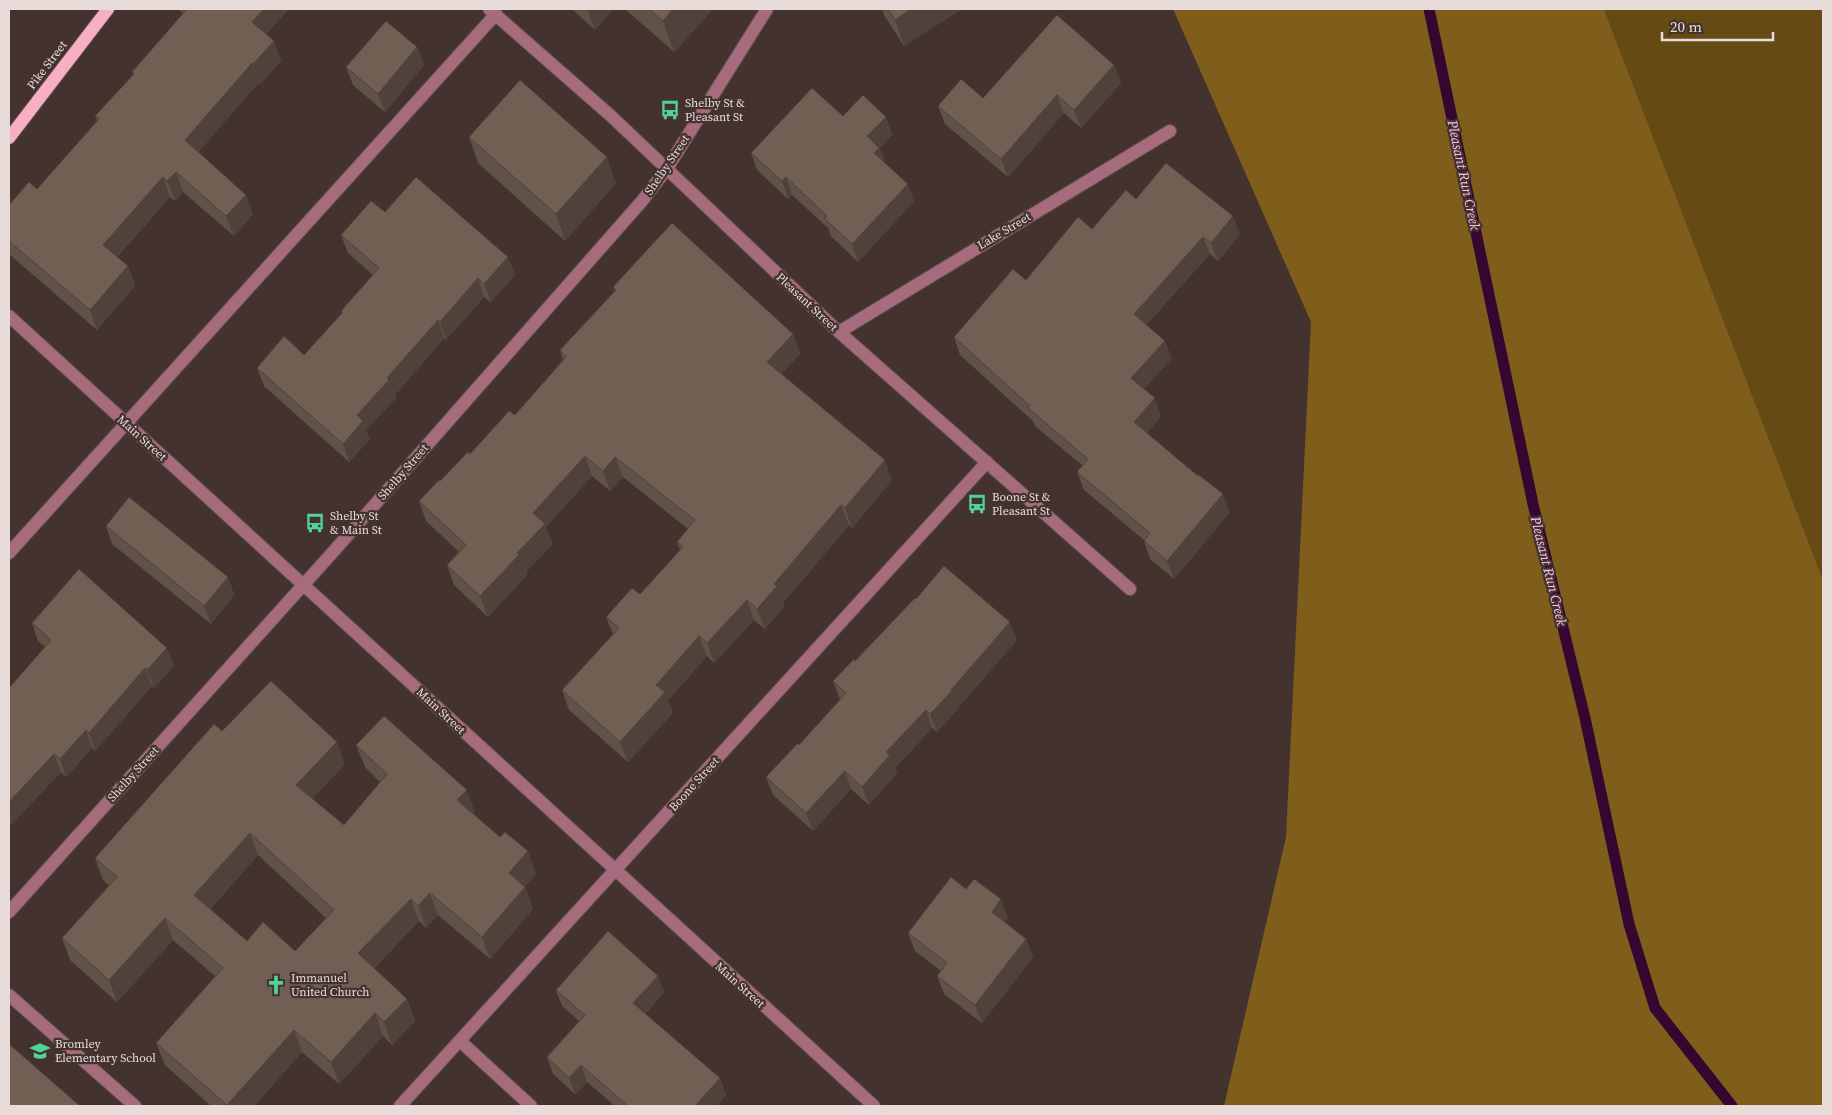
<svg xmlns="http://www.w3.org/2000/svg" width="1832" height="1115" viewBox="0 0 1832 1115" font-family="'Source Serif 4',serif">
	<rect width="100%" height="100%" fill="#44322f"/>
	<polygon fill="#654a13" points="1604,9 1823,9 1823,580"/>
	<polygon fill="#7f5d1a" points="1173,9 1604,9 1823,580 1823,1106 1224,1106 1286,837 1311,322"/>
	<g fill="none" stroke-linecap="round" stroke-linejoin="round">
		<polyline stroke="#35062f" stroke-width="11" points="1429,9 1533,504 1585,718 1629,924 1655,1008 1732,1106"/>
		<defs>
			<g id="minor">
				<polyline points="489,9 611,116 839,332 1130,589"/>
				<polyline points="9,316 874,1106"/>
				<polyline points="839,332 1170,131"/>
				<polyline points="9,553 496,14"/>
				<polyline points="9,912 333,552 642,201 666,170 767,9"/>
				<polyline points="9,995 135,1106"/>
				<polyline points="460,1041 531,1106"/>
				<polyline points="400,1106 987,462"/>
			</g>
			<polyline id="major" points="9,138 108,9"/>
		</defs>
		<use href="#minor" stroke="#62514e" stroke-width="14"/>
		<use href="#major" stroke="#62514e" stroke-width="14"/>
		<use href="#minor" stroke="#a66b7c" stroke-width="12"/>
		<use href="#major" stroke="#f8afc3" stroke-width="12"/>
	</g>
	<g fill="#615248" fill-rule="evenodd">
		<polygon points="177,9 289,9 266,34 274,41 281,61 260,84 259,82 198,152 253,214 234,236 183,192 175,201 170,197 117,257 128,266 135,286 97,330 9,254 9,205 37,189 97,121 95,116 133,75 132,72 183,13"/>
		<polygon points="572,9 613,9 595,30"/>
		<polygon points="625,9 713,9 674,52"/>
		<polygon points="882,9 962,9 904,46 884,15"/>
		<polygon points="417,47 424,65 385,112 353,85 346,67"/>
		<polygon points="1114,65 1121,83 1081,128 1064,113 1008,177 945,124 938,106 983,98"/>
		<polygon points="843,116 886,117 892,135 880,148 885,163 914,201 858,262 831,236 828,228 792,195 788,199 757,170 751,153"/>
		<polygon points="469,137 616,183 565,241 478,163"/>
		<polygon points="385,212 515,275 491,302 484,297 446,340 444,338 395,395 396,398 366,430 370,439 349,462 264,386 257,368 304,355 342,313 341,311 373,275 348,253 341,235"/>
		<polygon points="1092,229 1240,234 1218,261 1210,254 1146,325 1172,358 1144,389 1161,416 1147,433 1230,512 1174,579 1150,559 1144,541 1144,540 1084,490 1077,472 1083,466 1035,426 1033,421 960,355 954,337"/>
		<polygon points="613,287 793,334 800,354 781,374 892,480 852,528 849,525 783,603 784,607 765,629 754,620 714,663 707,656 668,700 673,713 628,762 569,710 562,690 613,634 606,617 640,594 680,550 677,542 688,529 623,477 610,491 592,476 546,527 553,544 526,572 527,575 488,617 454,585 447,565 459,552 426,521 419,501 470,454 515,415 563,360 560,350 615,291"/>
		<polygon points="106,526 228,577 234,595 211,624 112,544"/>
		<polygon points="916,599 1017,640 958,708 958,709 937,732 932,728 895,768 897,773 869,805 851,789 813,831 773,795 766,777 799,745 840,700 833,681 855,661"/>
		<polygon points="32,623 174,666 154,688 152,686 95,751 92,748 66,777 61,772 9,827 45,647 38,641"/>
		<path d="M 222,731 L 345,764 L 312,799 L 344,825 L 380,782 L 365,767 L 356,745 L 475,812 L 473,814 L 536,874 L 525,886 L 533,909 L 490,959 L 438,915 L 426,928 L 419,921 L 374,968 L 407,999 L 415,1021 L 392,1045 L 383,1036 L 339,1084 L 302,1052 L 254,1106 L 211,1106 L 165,1065 L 156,1043 L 215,976 L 173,940 L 117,1002 L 70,960 L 62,938 L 109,886 L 103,880 L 95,858 ZM 258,855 L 326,918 L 295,951 L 247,941 L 210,909 Z"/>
		<polygon points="966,889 1008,918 1004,922 1026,939 1033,957 982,1023 944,994 937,976 941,971 915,951 908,933"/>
		<polygon points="658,976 664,992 645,1014 720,1078 726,1095 716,1106 615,1106 587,1082 575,1094 553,1074 547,1057 579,1021 562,1006 556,990"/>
	</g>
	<g fill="#4f423b">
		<polygon points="264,9 289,9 259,41 252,22"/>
		<polygon points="587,9 613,9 595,30"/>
		<polygon points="673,9 713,9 674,52 663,21"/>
		<polygon points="911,9 962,9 904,46 895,20"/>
		<polygon points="274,41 281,61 260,84 253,64"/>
		<polygon points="417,47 424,65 385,112 378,94"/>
		<polygon points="252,63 259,82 192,160 185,140"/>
		<polygon points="1114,65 1121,83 1081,128 1074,110"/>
		<polygon points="1057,95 1064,113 1008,177 1001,159"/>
		<polygon points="886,117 892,135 880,148 886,165 881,171 867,136"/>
		<polygon points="607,157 616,183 565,241 556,214"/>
		<polygon points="176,172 183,192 175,201 167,181"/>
		<polygon points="163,177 170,197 110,264 103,245"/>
		<polygon points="786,177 792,195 788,199 782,181"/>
		<polygon points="908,184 914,201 858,262 852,244"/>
		<polygon points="246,195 253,214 234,236 226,216"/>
		<polygon points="1233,216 1240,234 1218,261 1211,243"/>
		<polygon points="1203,237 1210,254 1140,331 1134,314"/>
		<polygon points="508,257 515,275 491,302 484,284"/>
		<polygon points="128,266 135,286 97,330 90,310"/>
		<polygon points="478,278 484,297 446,340 440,322"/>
		<polygon points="438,320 444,338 395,395 396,398 366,430 370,439 349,462 343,444 357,415 387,378"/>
		<polygon points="793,334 800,354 774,382 767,362"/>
		<polygon points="1165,341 1172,358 1138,396 1131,378"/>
		<polygon points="1155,398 1161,416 1141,440 1134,422"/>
		<polygon points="585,456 592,476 546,527 553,544 526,572 527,575 488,617 480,596 517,553 533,513"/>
		<polygon points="615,457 623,477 610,491 603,471"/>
		<polygon points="885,460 892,480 852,528 845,508"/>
		<polygon points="1223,494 1230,512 1174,579 1167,561"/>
		<polygon points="841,505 849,525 783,603 784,607 765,629 757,609 774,584"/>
		<polygon points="228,577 234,595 211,624 204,606"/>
		<polygon points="747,600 754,620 714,663 707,643"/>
		<polygon points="1010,622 1017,640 958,708 958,709 937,732 930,714"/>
		<polygon points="699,636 707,656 668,700 673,713 628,762 620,742 656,685"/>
		<polygon points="167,648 174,666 154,688 147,670"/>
		<polygon points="145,668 152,686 95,751 89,733"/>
		<polygon points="926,710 932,728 895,768 897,773 869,805 862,787 886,752"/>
		<polygon points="86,730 92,748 66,777 60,759"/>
		<polygon points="337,742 345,764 304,807 296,785"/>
		<polygon points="54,754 61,772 9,827 9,802"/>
		<polygon points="845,771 851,789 813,831 806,813"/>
		<polygon points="467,790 475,812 465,822 457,800"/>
		<polygon points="250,833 258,855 202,917 194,895"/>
		<polygon points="528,851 536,874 517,895 509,873"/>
		<polygon points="525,887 533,909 490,959 482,937"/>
		<polygon points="430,893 438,915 426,928 418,906"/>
		<polygon points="411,899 419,921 366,975 358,953"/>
		<polygon points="1001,899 1008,918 998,930 992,912"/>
		<polygon points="165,918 173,940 117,1002 109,980"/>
		<polygon points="1026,939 1033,957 982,1023 975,1005"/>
		<polygon points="658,976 664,992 639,1020 633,1003"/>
		<polygon points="407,999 415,1021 392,1045 384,1022"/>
		<polygon points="375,1013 383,1036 339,1084 331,1062"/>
		<polygon points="294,1030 302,1052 254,1106 227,1106 227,1105"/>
		<polygon points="581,1065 587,1082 575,1094 569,1078"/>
		<polygon points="720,1078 726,1095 716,1106 695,1106"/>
	</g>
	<g fill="#715f54" stroke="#4f423b" fill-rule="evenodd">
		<polygon points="187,9 264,9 252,22 274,41 253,64 252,63 185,140 246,195 226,216 176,172 167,181 163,177 103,245 128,266 90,310 9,241 9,205 29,182 37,189 99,119 95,116 134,74 132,72"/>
		<polygon points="649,9 673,9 663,21"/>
		<polygon points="888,9 911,9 895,20"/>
		<polygon points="1057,15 1114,65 1074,110 1057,95 1001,159 938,106 961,79 983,98"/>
		<polygon points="386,21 417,47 378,94 346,67"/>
		<polygon points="520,80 607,157 556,214 469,137"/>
		<polygon points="812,88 843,116 863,95 886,117 867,136 879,148 874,153 908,184 852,244 824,218 827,216 786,177 782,181 751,153"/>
		<polygon points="1166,163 1233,216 1211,243 1203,237 1134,314 1165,341 1131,378 1155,398 1134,422 1198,476 1199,475 1223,494 1167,561 1144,541 1150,533 1077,472 1088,459 1028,408 1030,406 954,337 1013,269 1026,280 1078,217 1092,229 1126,190 1136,199"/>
		<polygon points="416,177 508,257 484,284 478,278 440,322 438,320 387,378 389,380 357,415 363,421 343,444 257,368 284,336 304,355 343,312 341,311 379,268 341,235 371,201 385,212"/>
		<polygon points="672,223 793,334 767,362 885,460 845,508 841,505 774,584 777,586 757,609 747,600 707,643 699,636 656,685 665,692 620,742 562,690 619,628 606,617 632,588 640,594 683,547 677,542 695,520 615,457 603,471 585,456 533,513 545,524 517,553 519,555 480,596 447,565 466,545 419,501 439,480 440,481 468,452 470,454 509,411 515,415 566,357 560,350 616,290 613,287"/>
		<polygon points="129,497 228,577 204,606 106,526"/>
		<polygon points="944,566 1010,622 951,690 952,691 930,714 926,710 886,752 890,755 862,787 845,771 806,813 766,777 798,743 799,745 846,693 833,681 854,659 855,661 915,598 916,599"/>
		<polygon points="79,569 167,648 147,670 145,668 89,733 86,730 60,759 54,754 9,802 9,688 51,640 32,623"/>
		<path d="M 271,681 L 337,742 L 296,785 L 344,825 L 387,774 L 356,745 L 384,716 L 467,790 L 457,800 L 500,837 L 505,832 L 528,851 L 509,873 L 525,887 L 482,937 L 430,893 L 418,906 L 411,899 L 358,953 L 407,999 L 384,1022 L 375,1013 L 331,1062 L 294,1030 L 227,1105 L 156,1043 L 223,968 L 165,918 L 109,980 L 62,938 L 117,877 L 95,858 L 214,724 L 222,731 ZM 250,833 L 334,910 L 295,951 L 263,922 L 247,941 L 194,895 Z"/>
		<polygon points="951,877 966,889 974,879 1001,899 992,912 1026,939 975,1005 937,976 947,963 908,933"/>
		<polygon points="608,931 658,976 633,1003 720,1078 695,1106 628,1106 581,1065 569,1078 547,1057 585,1015 556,990"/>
		<polygon points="9,1044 80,1106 9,1106"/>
	</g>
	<defs>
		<symbol id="bus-bare" viewBox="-9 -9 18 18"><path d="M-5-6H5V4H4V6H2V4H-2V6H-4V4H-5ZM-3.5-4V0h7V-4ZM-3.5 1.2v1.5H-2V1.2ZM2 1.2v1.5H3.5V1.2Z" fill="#51d397" stroke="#44322f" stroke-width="2.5" paint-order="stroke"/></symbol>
		<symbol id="church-bare" viewBox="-9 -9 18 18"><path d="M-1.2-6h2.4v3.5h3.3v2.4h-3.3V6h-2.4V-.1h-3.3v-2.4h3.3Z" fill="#51d397" stroke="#44322f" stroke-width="2.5" paint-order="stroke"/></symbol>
		<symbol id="school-bare" viewBox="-9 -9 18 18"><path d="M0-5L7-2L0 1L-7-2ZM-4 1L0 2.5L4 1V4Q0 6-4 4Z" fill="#51d397" stroke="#44322f" stroke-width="2.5" paint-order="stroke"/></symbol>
	</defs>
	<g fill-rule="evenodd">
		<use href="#bus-bare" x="656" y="96" width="28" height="28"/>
		<use href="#bus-bare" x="963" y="490" width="28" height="28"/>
		<use href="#bus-bare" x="301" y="509" width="28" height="28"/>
		<use href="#church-bare" x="262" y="971" width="28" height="28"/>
		<use href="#school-bare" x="26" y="1037" width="28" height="28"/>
	</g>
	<g text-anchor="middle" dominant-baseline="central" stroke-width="4.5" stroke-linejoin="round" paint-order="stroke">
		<g font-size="12" fill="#e8dcda" stroke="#44322f">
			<text transform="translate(47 65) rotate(-53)">Pike Street</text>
			<text transform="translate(667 165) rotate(-56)">Shelby Street</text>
			<text transform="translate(1004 231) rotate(-31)">Lake Street</text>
			<text transform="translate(807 302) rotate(43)">Pleasant Street</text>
			<text transform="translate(142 438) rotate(42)">Main Street</text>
			<text transform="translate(403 472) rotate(-49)">Shelby Street</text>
			<text transform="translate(441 711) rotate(43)">Main Street</text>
			<text transform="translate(133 774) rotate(-48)">Shelby Street</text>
			<text transform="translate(694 784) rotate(-48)">Boone Street</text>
			<text transform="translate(740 985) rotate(42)">Main Street</text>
		</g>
		<g font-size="12" fill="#e8dcda" stroke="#44322f" text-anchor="start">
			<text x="685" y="103">Shelby St &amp;<tspan x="685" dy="14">Pleasant St</tspan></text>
			<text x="992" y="497">Boone St &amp;<tspan x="992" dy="14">Pleasant St</tspan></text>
			<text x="330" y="516">Shelby St<tspan x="330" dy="14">&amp; Main St</tspan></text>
			<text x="291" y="978">Immanuel<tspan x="291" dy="14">United Church</tspan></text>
			<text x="55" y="1044">Bromley<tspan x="55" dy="14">Elementary School</tspan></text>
		</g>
		<g font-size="14" font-style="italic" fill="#fac1ee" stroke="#44322f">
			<text transform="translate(1464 175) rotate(78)">Pleasant Run Creek</text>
			<text transform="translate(1549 571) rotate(76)">Pleasant Run Creek</text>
		</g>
	</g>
	<rect width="1832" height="1115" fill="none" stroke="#e8dcda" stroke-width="20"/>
	<path d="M1662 32v8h111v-8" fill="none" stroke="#e8dcda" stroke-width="2.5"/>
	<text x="1670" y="32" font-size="15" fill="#e8dcda" stroke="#44322f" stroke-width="4" paint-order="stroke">20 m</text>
</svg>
